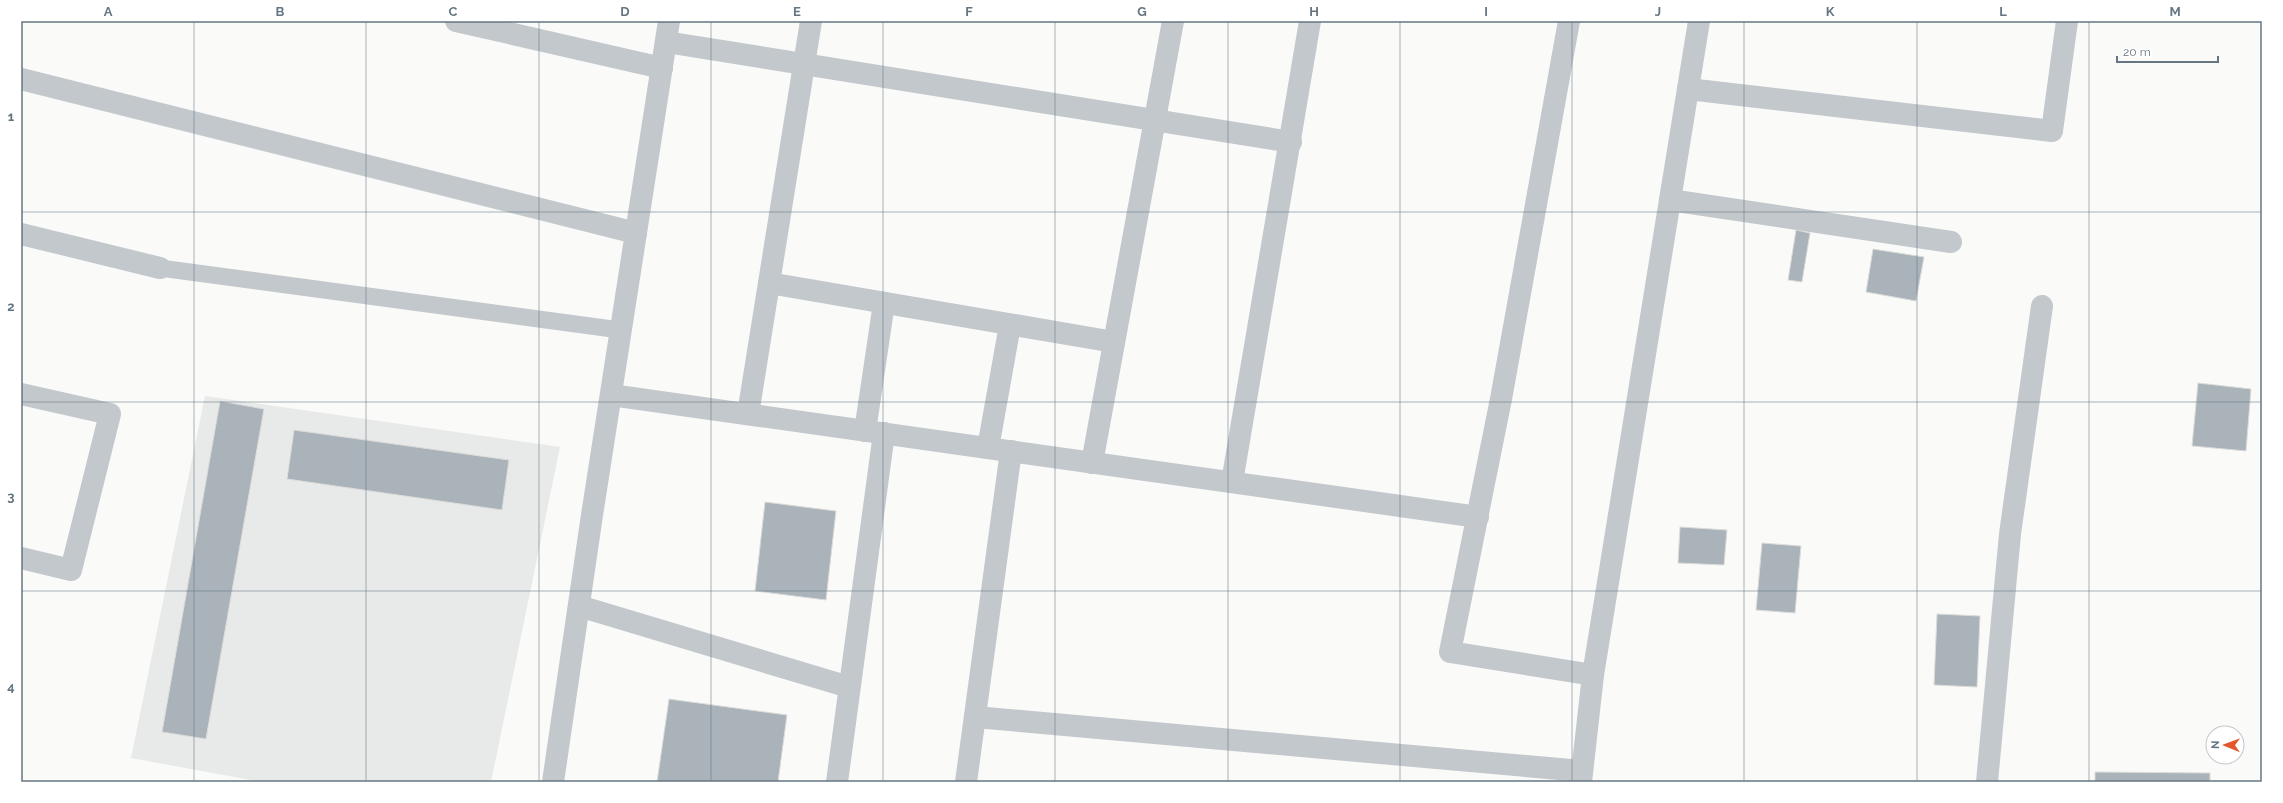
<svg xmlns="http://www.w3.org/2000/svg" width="2283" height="803" viewBox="0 0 2283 803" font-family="Raleway,sans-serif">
	<rect width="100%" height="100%" fill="#fafaf8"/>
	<polygon fill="#e8e9e9" points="205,396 560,447 491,782 262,782 131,758"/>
	<g fill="#aab3b9" stroke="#dcdcda">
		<polygon points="1796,230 1810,233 1802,282 1788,280"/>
		<polygon points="1873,249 1924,257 1916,301 1866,292"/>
		<polygon points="2198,383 2251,389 2246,451 2192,446"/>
		<polygon points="220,401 264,409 206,739 162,732"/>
		<polygon points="294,430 509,460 502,510 287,479"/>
		<polygon points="765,502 836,511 826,600 755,591"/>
		<polygon points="1680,527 1727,530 1724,565 1678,563"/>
		<polygon points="1762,543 1801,546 1795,613 1756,610"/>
		<polygon points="1937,614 1980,616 1977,687 1934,685"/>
		<polygon points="669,699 787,715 778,782 657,782"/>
		<polygon points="2095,772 2210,773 2210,782 2095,782"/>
	</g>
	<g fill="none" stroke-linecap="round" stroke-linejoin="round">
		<polyline stroke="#c3c8cc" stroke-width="17" points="160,268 620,330"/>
		<g stroke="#c3c8cc" stroke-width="22">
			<polyline points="456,21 662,68"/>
			<polyline points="1569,21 1501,399 1450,652 1593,675"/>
			<polyline points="666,42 1291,142"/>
			<polyline points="21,79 636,233"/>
			<polyline points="1688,89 2052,131 2067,21"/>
			<polyline points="1670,200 1951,242"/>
			<polyline points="21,234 160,268"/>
			<polyline points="769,283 1114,342"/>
			<polyline points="21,394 110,414 71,570 21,558"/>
			<polyline points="611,395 1478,517"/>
			<polyline points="748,414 811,21"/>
			<polyline points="865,431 884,303"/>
			<polyline points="988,448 1010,325"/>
			<polyline points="1092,463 1173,21"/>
			<polyline points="1232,482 1310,21"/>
			<polyline points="579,606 849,687"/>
			<polyline points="975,717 1582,771"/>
			<polyline points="553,782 592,515 669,21"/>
			<polyline points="837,782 884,433"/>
			<polyline points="966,782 1011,451"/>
			<polyline points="1581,782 1593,675 1699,21"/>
			<polyline points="1987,782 2010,534 2042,306"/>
		</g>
	</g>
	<path fill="none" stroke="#657683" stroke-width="1" stroke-opacity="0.55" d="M 194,21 L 194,782M 366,21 L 366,782M 539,21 L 539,782M 711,21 L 711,782M 883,21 L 883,782M 1055,21 L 1055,782M 1228,21 L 1228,782M 1400,21 L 1400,782M 1572,21 L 1572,782M 1744,21 L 1744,782M 1917,21 L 1917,782M 2089,21 L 2089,782M 21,212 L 2262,212M 21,402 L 2262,402M 21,591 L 2262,591"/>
	<rect width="2283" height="803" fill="none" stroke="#ffffff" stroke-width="44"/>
	<g transform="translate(2225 745) rotate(271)"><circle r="19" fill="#ffffff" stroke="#c1c8cd"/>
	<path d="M0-3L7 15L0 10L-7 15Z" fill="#e4572e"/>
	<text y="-6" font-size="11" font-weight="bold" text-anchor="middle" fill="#657683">N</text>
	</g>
	<path d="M2117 56v6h101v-6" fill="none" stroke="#657683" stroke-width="2"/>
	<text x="2123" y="56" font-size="12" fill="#657683" stroke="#ffffff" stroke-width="3" paint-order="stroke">20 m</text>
	<rect x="22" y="22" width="2239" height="759" fill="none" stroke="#657683" stroke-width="1.5"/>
	<g font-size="13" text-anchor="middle" font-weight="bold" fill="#657683">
		<text x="108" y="16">A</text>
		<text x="280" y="16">B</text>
		<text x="453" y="16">C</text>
		<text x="625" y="16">D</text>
		<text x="797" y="16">E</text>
		<text x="969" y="16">F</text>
		<text x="1142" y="16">G</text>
		<text x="1314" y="16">H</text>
		<text x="1486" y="16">I</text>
		<text x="1658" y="16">J</text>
		<text x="1830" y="16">K</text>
		<text x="2003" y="16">L</text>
		<text x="2175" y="16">M</text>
		<text x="11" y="121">1</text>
		<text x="11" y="311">2</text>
		<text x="11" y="501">3</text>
		<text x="11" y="691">4</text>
	</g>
</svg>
